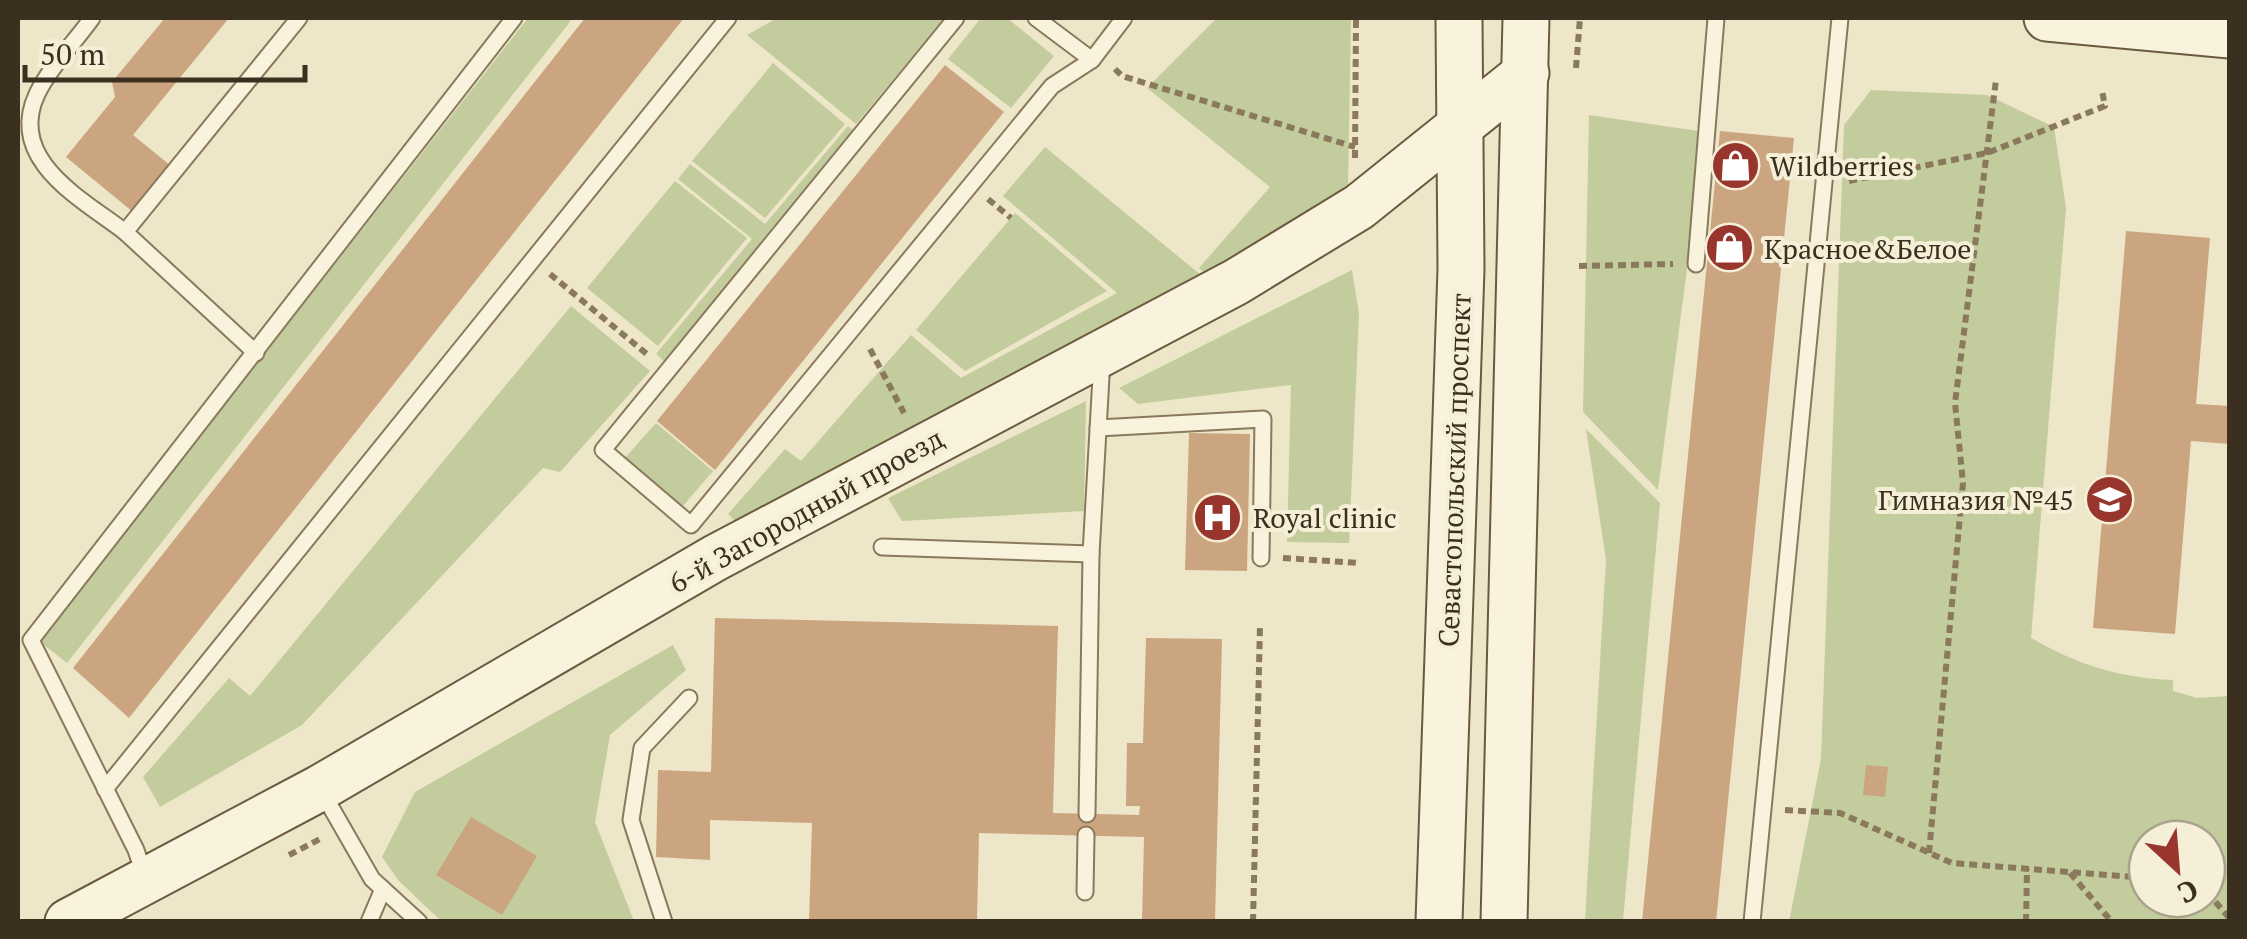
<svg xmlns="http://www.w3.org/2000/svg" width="2247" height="939" viewBox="0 0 2247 939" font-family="'PT Serif',serif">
	<rect width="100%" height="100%" fill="#eee6c8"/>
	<g fill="#c3cc9c" fill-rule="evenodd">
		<polygon points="528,18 573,18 67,663 39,641"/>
		<polygon points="777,18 944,18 856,124 747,35"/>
		<polygon points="981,18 1007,18 1054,56 1011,108 948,59"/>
		<polygon points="1217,18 1351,18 1348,185 1216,283 1199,268 1270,187 1147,88"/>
		<polygon points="773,63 845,124 765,218 692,161"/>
		<path d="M 1871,90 L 1987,95 L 2054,127 L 2066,208 L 2031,638 C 2078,665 2119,678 2173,680 L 2173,691 L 2197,698 L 2229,696 L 2229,921 L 1789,922 L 1821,759 L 1844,125 ZM 2147,839 L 2207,839 L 2207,899 L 2147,899 Z"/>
		<polygon points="1589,115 1705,132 1658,490 1583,412"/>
		<polygon points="848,126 857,133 666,363 656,354 752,239 678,179 690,164 765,224"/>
		<polygon points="1045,147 1213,285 746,532 728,514 785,449 801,461 911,335 961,378 1117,293 1003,196"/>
		<polygon points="675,181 747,238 658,346 587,288"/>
		<polygon points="1015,213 1107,291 965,371 916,330"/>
		<polygon points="1352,270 1359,314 1349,543 1287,542 1291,385 1138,404 1119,388"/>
		<polygon points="571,306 650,371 560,472 543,468 302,725 160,807 143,777 229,678 250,696"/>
		<polygon points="1086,401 1084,511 902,521 888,498"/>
		<polygon points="656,423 713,471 683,506 624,459"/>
		<polygon points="1586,429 1660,503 1623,921 1585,921 1606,559"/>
		<polygon points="673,645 686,670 610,735 595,822 634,921 441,921 399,881 382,857 415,792"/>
	</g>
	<g fill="#cba57f">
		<polygon points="165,18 229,18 133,135 171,166 133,212 66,157 115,97 112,82"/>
		<polygon points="585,18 684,18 129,718 73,668"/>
		<polygon points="945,65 1004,112 715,470 657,421"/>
		<polygon points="1720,131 1794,138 1716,922 1642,922"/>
		<polygon points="2126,231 2210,238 2196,404 2230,406 2230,444 2191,441 2175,634 2093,628"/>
		<polygon points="1189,433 1250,434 1247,571 1185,570"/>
		<polygon points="715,618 1058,626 1053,813 1139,815 1140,806 1126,806 1127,743 1143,743 1146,638 1222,639 1215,922 1142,922 1144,837 979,833 977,922 809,922 812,823 710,820 710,860 656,857 658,770 711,772"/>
		<polygon points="1866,765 1888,767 1885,797 1863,795"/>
		<polygon points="471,817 537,856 502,915 436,875"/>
	</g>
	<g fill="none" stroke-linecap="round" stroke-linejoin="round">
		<defs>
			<g id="lane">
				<path d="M 92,18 C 75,42 50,67 37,94 C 6,160 82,199 125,232"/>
				<polyline points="956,18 603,450 691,525 1052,86 1092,60"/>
				<polyline points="1036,18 1092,60 1124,18"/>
				<polyline points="1696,264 1716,18"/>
				<polyline points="256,353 125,232 299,18"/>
				<polyline points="1098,428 1263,419 1261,558"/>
				<polyline points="882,547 1091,554 1102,359"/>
				<polyline points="105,789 728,18"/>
				<polyline points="321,790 372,879 419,922"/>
				<polyline points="1087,814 1091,554"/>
				<polyline points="145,877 136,850 31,640 514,18"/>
				<polyline points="1085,892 1086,835"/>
				<polyline points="369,922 383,889"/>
				<polyline points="664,922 631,820 642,748 689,698"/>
				<polyline points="1752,922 1840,18"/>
			</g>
			<g id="secondary">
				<polyline points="2047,18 2230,35"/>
				<polyline points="68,922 320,788 715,558 1236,282 1359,207 1526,73"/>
				<polyline points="1439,922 1461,269 1459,18"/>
				<polyline points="1504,922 1526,18"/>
			</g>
		</defs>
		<use href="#lane" stroke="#8a795d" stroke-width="19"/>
		<use href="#secondary" stroke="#6c5a40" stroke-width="49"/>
		<g stroke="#8a795d" stroke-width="6" stroke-dasharray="8 5" stroke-linecap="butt">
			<polyline points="1576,68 1580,18"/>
			<polyline points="1115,69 1122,76 1355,147"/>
			<polyline points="1355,158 1356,18"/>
			<polyline points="1849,181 1987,153 2105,106 2102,91"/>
			<polyline points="988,199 1011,218"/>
			<polyline points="1579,266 1673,264"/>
			<polyline points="550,274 648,355"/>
			<polyline points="870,349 904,413"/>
			<polyline points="1283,558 1359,563"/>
			<polyline points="1785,810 1840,813 1952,863 2147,878"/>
			<polyline points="1929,853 1963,483 1955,403 1996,80"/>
			<polyline points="289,855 322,838"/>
			<polyline points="2070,873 2112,922"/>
			<polyline points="2207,892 2230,919"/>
			<polyline points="1253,922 1260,625"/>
			<polyline points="2026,922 2027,869"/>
		</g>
		<use href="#lane" stroke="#f9f2dc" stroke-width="15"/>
		<use href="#secondary" stroke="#f9f2dc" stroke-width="45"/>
	</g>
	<defs>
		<symbol id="shop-disc" viewBox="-11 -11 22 22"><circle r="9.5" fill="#98362e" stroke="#f5efd8"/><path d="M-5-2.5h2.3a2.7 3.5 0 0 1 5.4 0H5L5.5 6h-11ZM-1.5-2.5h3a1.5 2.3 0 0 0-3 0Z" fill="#fff"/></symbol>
		<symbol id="school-disc" viewBox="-11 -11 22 22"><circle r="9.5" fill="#98362e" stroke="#f5efd8"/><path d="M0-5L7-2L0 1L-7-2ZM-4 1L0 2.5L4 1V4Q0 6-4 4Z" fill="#fff"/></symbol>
		<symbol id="hospital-disc" viewBox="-11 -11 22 22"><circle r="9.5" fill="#98362e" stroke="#f5efd8"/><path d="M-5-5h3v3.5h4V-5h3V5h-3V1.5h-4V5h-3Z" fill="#fff"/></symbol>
	</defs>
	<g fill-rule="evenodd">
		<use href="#shop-disc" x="1708" y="138" width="55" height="55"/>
		<use href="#shop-disc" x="1702" y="220" width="55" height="55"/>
		<use href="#school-disc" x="2082" y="472" width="55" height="55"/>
		<use href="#hospital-disc" x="1190" y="490" width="55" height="55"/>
	</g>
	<g text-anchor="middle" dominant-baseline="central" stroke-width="8" stroke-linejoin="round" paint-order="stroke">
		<g font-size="28" fill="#3b2f20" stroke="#f5efd8" text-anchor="start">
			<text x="1770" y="165">Wildberries</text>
			<text x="1764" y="248">Красное&amp;Белое</text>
			<text x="2074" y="499" text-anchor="end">Гимназия №45</text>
			<text x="1253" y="517">Royal clinic</text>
		</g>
		<g font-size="28" fill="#3b2f20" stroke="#f5efd8">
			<text transform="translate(1454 470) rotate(-88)">Севастопольский проспект</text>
			<text transform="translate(806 510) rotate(-29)">6-й Загородный проезд</text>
		</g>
	</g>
	<rect width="2247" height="939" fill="none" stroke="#3b2f20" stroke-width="40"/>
	<g transform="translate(2177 869) rotate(154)"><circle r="48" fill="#f5efd8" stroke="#aba28e" stroke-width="2.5"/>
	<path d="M0-8L18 38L0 25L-18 38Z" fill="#98362e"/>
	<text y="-15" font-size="28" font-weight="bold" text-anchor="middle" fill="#3b2f20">С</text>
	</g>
	<path d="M25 65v15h280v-15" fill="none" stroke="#3b2f20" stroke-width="5"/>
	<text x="40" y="65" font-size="30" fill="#3b2f20" stroke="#f5efd8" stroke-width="8" paint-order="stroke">50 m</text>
</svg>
